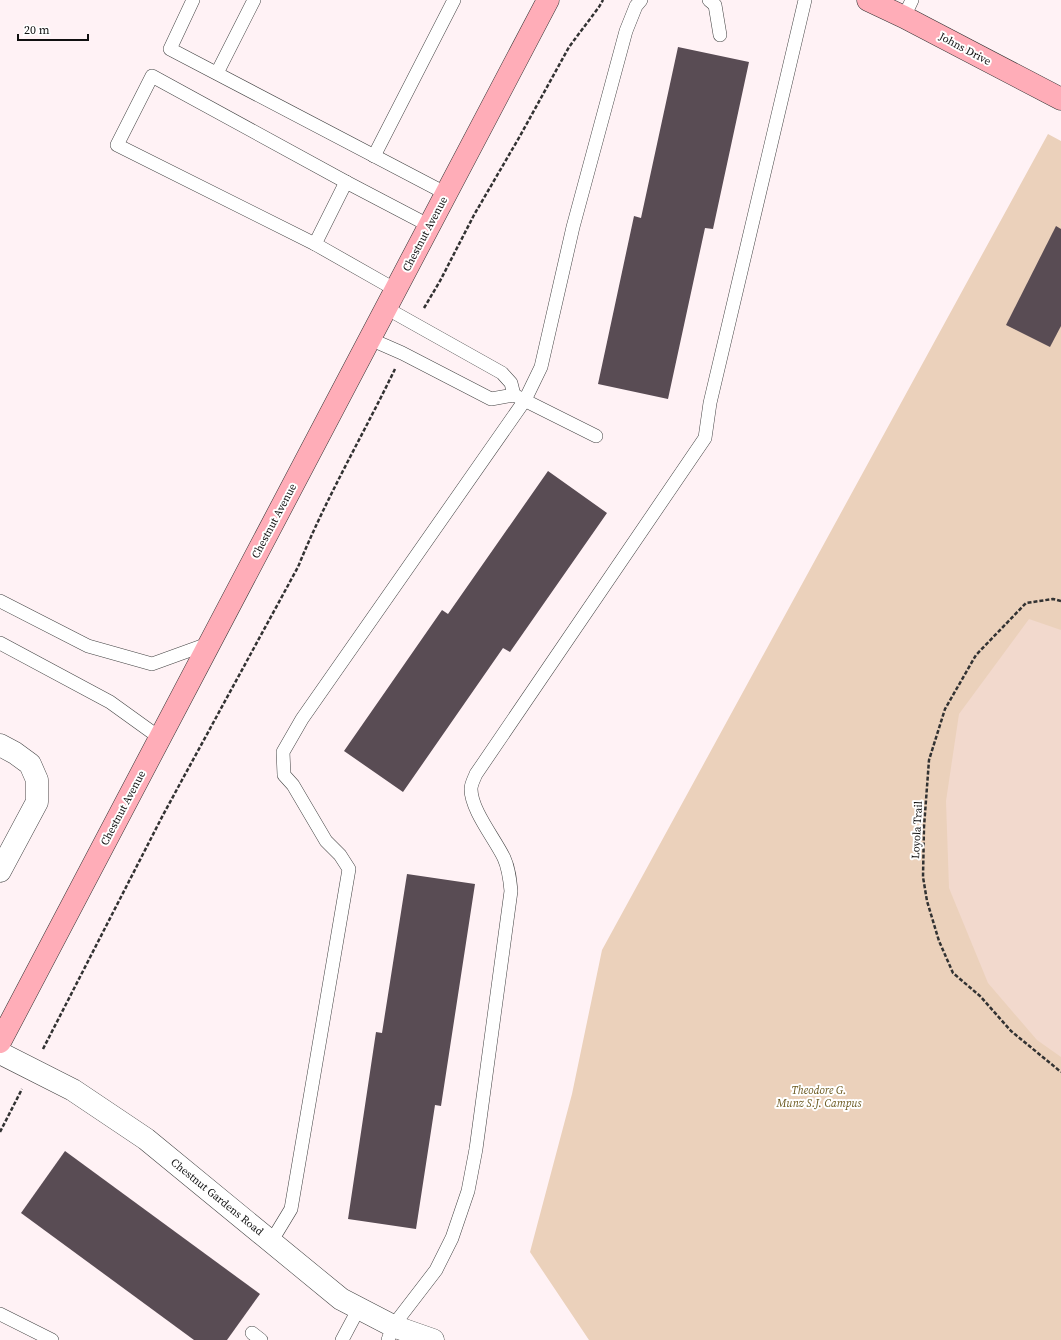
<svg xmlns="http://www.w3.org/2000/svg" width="1061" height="1340" viewBox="0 0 1061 1340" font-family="'Source Serif 4',serif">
	<rect width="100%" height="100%" fill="#fff2f5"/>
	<polygon fill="#ebd1bb" points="1048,134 1061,141 1061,1340 589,1340 530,1252 572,1094 602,950"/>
	<polygon fill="#f2d9cd" points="1029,619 1061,630 1061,1057 1037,1040 988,983 949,888 946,801 959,714"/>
	<g fill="#594c54">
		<polygon points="678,47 749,62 713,229 705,228 668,399 598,384 634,216 641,218"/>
		<polygon points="1056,226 1061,229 1061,326 1050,347 1006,325"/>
		<polygon points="548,471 607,513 510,652 503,648 403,792 344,751 442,610 448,614"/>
		<polygon points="407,874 475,884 441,1106 435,1105 416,1229 348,1219 376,1032 382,1033"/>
		<polygon points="65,1151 260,1294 227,1340 194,1340 21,1213"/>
	</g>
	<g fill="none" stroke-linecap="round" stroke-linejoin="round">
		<defs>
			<g id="lane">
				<polyline points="193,0 170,49 447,194"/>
				<polyline points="709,0 715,5 720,35"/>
				<polyline points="904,17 912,0"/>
				<polyline points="217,73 254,0"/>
				<polyline points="374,156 454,0"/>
				<polyline points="315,244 117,145 152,76 346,182"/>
				<polyline points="396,290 315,244 346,182 430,226"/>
				<polyline points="386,308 502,373 511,383 514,395"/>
				<polyline points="370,339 402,353 491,399 514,395 596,436"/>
				<polyline points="0,601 88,646 152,664 210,643"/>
				<polyline points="0,643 110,702 160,738"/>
				<polyline points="271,1242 291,1209 349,869 340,855 326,841 293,785 284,775 283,752 302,719 525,400 541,367 573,227 626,31 636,6 641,0"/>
				<polyline points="0,1314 52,1340"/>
				<polyline points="252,1333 261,1340"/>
				<polyline points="342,1340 359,1308"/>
				<path d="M 388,1340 L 393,1326 L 436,1270 L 452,1238 L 468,1191 L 476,1149 L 511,891 C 510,880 509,869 504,858 C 495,839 471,810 471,789 C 471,784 474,779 476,774 L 705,438 L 710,403 L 805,0"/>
			</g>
			<g id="street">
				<polyline points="0,745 15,753 30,764 37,780 37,802 0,871"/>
				<polyline points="0,1053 73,1090 146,1139 341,1299 393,1326 433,1340"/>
			</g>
			<g id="secondary">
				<polyline points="868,0 904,17 1061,99"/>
				<polyline points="0,1042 548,0"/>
			</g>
		</defs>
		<use href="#lane" stroke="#434343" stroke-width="14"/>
		<use href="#street" stroke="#434343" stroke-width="23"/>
		<use href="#secondary" stroke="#323232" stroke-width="23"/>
		<g stroke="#323232" stroke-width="2.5" stroke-dasharray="4 2" stroke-linecap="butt">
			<polyline points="424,308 440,281 474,215 520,136 569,47 599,7 603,0"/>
			<polyline points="1061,601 1053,599 1026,603 976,655 945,709 929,760 924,827 923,877 927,901 939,941 953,973 980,996 1011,1031 1061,1072"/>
			<path d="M 43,1049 L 163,815 L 298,567 C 326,498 363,435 395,369"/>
			<polyline points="0,1132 22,1089"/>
		</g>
		<use href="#lane" stroke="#fff" stroke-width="13"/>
		<use href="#street" stroke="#fff" stroke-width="22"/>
		<use href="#secondary" stroke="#ffadb8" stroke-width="22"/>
	</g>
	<g text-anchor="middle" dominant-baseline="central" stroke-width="4" stroke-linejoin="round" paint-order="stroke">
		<g font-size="11" fill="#101010" stroke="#fff">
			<text transform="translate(965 49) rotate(28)">Johns Drive</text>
			<text transform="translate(425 234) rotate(-62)">Chestnut Avenue</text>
			<text transform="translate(274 521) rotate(-62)">Chestnut Avenue</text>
			<text transform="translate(123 808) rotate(-62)">Chestnut Avenue</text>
			<text transform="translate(917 830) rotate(-87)">Loyola Trail</text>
			<text transform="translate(217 1197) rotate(39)">Chestnut Gardens Road</text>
		</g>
		<g font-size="11" font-style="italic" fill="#6a581e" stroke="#fff">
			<text x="819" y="1090">Theodore G.<tspan x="819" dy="13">Munz S.J. Campus</tspan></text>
		</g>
	</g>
	<path d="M18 34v6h70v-6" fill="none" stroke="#101010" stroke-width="2"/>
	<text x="24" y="34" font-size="12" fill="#101010" stroke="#ffffff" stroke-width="3" paint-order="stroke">20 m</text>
</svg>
